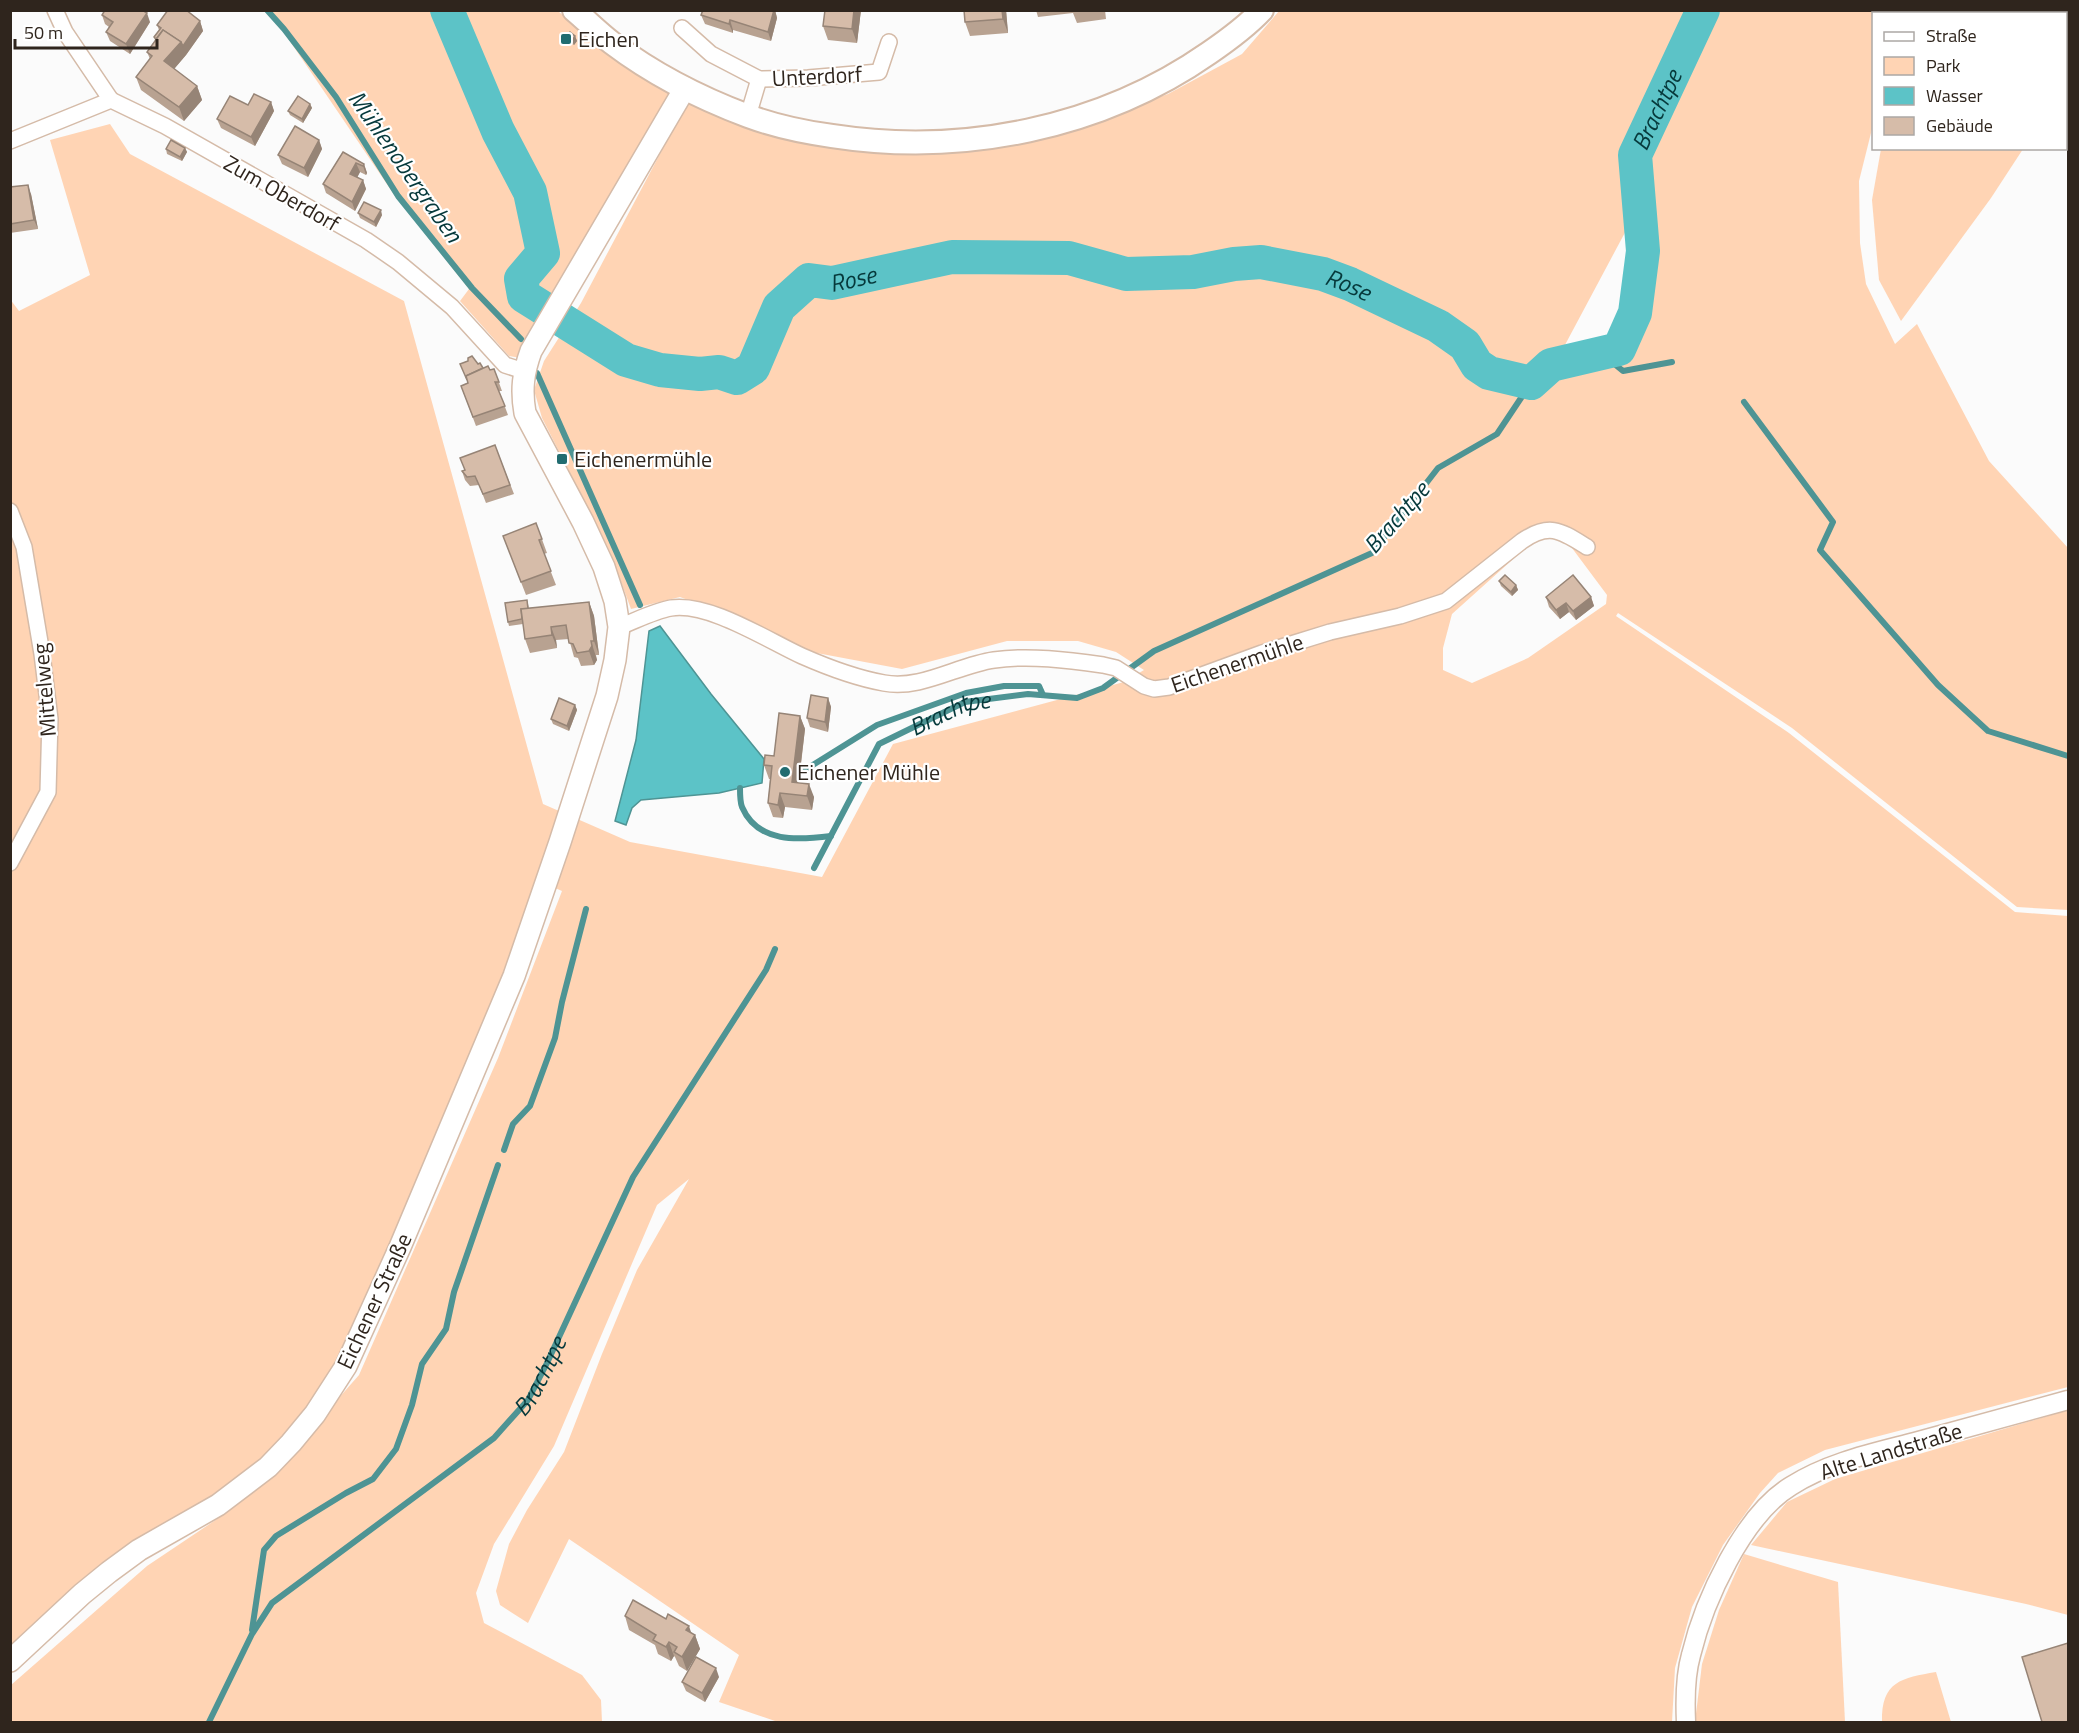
<svg xmlns="http://www.w3.org/2000/svg" width="2079" height="1733" viewBox="0 0 2079 1733" font-family="'Titillium Web',sans-serif">
	<rect width="100%" height="100%" fill="#fbfbfb"/>
	<g fill="#ffd4b4" fill-rule="evenodd">
		<polygon points="265,11 558,11 603,51 672,93 521,358 509,356 460,301 469,289 395,196 283,31"/>
		<path d="M 1279,11 L 1923,11 L 1921,13 L 1874,14 L 1873,125 L 1859,181 L 1860,243 L 1866,284 L 1895,344 L 1917,324 L 1989,461 L 2068,548 L 2068,910 L 2017,907 L 1792,728 L 1618,613 L 1616,616 L 1789,733 L 2015,912 L 2068,916 L 2068,1387 L 1825,1450 L 1778,1473 L 1760,1493 L 1723,1545 L 1692,1607 L 1675,1668 L 1672,1722 L 778,1722 L 719,1702 L 739,1655 L 569,1539 L 528,1623 L 500,1605 L 496,1591 L 509,1544 L 527,1510 L 564,1452 L 602,1354 L 637,1270 L 689,1179 L 657,1205 L 554,1446 L 494,1544 L 476,1593 L 484,1623 L 582,1675 L 601,1700 L 602,1722 L 11,1722 L 11,1685 L 147,1566 L 223,1515 L 272,1474 L 359,1375 L 498,1058 L 562,891 L 546,884 L 340,1360 L 309,1412 L 262,1466 L 11,1649 L 10,299 L 19,311 L 90,275 L 50,140 L 110,124 L 130,154 L 404,301 L 543,804 L 630,842 L 822,877 L 893,744 L 1124,682 L 1144,670 L 1116,652 L 1078,641 L 1007,641 L 902,669 L 806,651 L 747,622 L 680,597 L 631,609 L 610,552 L 542,418 L 534,390 L 544,361 L 581,303 L 688,101 L 855,148 L 963,151 L 1060,131 L 1168,94 L 1242,54 ZM 1629,225 L 1620,353 L 1551,374 L 1550,373 ZM 1551,535 L 1569,544 L 1607,595 L 1606,604 L 1528,658 L 1472,683 L 1443,670 L 1443,648 L 1452,614 L 1530,544 Z"/>
		<polygon points="1964,11 2068,11 2068,76 2066,80 2066,14 1962,13"/>
		<polygon points="1881,149 2023,149 1991,198 1901,321 1879,280 1872,200"/>
		<polygon points="2068,1410 2068,1615 2026,1604 1751,1545 1787,1502 1835,1479"/>
		<polygon points="1744,1554 1838,1582 1845,1722 1695,1722 1702,1664 1719,1610"/>
		<path d="M 1936,1672 L 1951,1722 L 1882,1722 C 1881,1681 1902,1678 1936,1672 Z"/>
	</g>
	<polygon fill="#5cc3c7" stroke="#4e9494" stroke-width="1.5" points="660,626 711,694 764,759 762,783 719,793 641,800 632,808 626,825 615,821 636,740 649,631"/>
	<g fill="none" stroke-linecap="round" stroke-linejoin="round">
		<g stroke="#4e9494" stroke-width="6">
			<polyline points="267,10 284,29 336,97 398,196 472,288 521,339"/>
			<polyline points="1601,353 1623,371 1672,362"/>
			<polyline points="537,373 640,605"/>
			<polyline points="1744,402 1833,522 1820,550 1938,685 1988,731 2068,756"/>
			<polyline points="800,773 877,725 966,693 1004,686 1039,686 1043,695"/>
			<path d="M 740,788 C 740,794 740,802 742,807 C 758,844 799,840 831,836"/>
			<path id="s1" d="M 814,868 L 879,744 L 965,702 L 1028,694 L 1077,698 L 1103,688 L 1154,651 L 1372,553 L 1438,468 L 1497,434 L 1531,383"/>
			<polyline points="504,1150 513,1124 530,1106 555,1038 562,1002 586,909"/>
			<polyline points="252,1630 264,1550 276,1536 346,1493 373,1479 396,1449 412,1405 422,1364 446,1329 454,1292 498,1165"/>
			<path id="s2" d="M 209,1722 L 252,1634 L 272,1603 L 494,1438 L 528,1400 L 547,1363 L 633,1177 L 766,970 L 775,949"/>
		</g>
		<path stroke="#5cc3c7" stroke-width="34" id="s3" d="M 447,10 L 498,131 L 530,192 L 543,253 L 521,279 L 524,296 L 626,360 L 660,370 L 700,374 L 719,372 L 737,378 L 753,368 L 779,307 L 809,280 L 832,283 L 952,257 L 1069,258 L 1126,274 L 1193,272 L 1234,264 L 1261,262 L 1323,274 L 1350,284 L 1438,326 L 1465,345 L 1477,365 L 1489,373 L 1531,383 L 1551,365 L 1619,349 L 1635,313 L 1643,251 L 1635,155 L 1703,10"/>
		<defs>
			<g id="minor">
				<polyline points="55,10 65,32 111,100"/>
				<polyline points="682,28 711,54 759,79 808,78 879,72 889,42"/>
				<polyline points="748,116 759,79"/>
				<polyline points="10,141 111,100 165,126 366,240 398,262 452,307 505,365 524,371"/>
				<polyline points="10,511 24,547 42,654 50,719 48,792 10,863"/>
				<path d="M 619,627 C 635,621 654,611 671,608 C 709,602 767,640 802,656 C 827,667 856,678 884,683 C 921,690 958,665 994,660 C 1029,655 1068,660 1103,665 L 1116,668 L 1144,686 L 1154,689 L 1169,687 L 1262,653 L 1330,632 L 1400,616 L 1446,601 L 1522,541 C 1550,522 1561,531 1587,547"/>
			</g>
			<path id="tertiary" d="M 1686,1722 C 1685,1700 1685,1676 1691,1655 C 1704,1601 1743,1515 1791,1486 C 1829,1462 1873,1453 1915,1442 C 1966,1428 2017,1414 2068,1400"/>
			<path id="secondary" d="M 10,1661 L 82,1594 L 109,1572 L 139,1550 L 218,1505 L 268,1467 L 291,1443 L 315,1414 L 346,1366 L 400,1247 L 514,976 L 560,842 L 607,696 L 615,660 L 619,627 L 615,601 L 604,567 L 583,522 L 525,413 C 521,390 523,373 531,351 L 685,88"/>
			<path id="primary" d="M 574,10 C 587,21 599,33 612,43 C 653,74 700,98 748,116 C 775,126 803,132 832,136 C 962,156 1100,129 1209,53 C 1228,40 1246,27 1262,10"/>
		</defs>
		<use href="#minor" stroke="#d5bba8" stroke-width="18"/>
		<use href="#tertiary" stroke="#d5bba8" stroke-width="21"/>
		<use href="#secondary" stroke="#d5bba8" stroke-width="24"/>
		<use href="#primary" stroke="#d5bba8" stroke-width="26"/>
		<use href="#minor" stroke="#fff" stroke-width="15"/>
		<use href="#tertiary" stroke="#fff" stroke-width="18"/>
		<use href="#secondary" stroke="#fff" stroke-width="21"/>
		<use href="#primary" stroke="#fff" stroke-width="22"/>
	</g>
	<g fill="#b8a291">
		<polygon points="703,10 775,10 777,18 771,41 733,30 733,33 705,24 701,15"/>
		<polygon points="825,10 861,10 857,43 828,40 823,26"/>
		<polygon points="1006,10 1008,33 970,36 965,22"/>
		<polygon points="1036,10 1105,10 1106,19 1077,23 1073,13 1038,17"/>
		<polygon points="102,15 150,22 130,54 110,41 106,32 109,27 105,24"/>
		<polygon points="200,21 203,31 186,55 174,69 197,86 202,100 184,121 141,90 136,77 150,59 147,52 155,40 154,37 159,30 157,25"/>
		<polygon points="575,36 577,41 574,45 568,41 566,37"/>
		<polygon points="271,102 274,111 255,146 221,128 217,119"/>
		<polygon points="310,104 312,108 303,123 290,115 288,111"/>
		<polygon points="319,140 322,149 308,177 282,164 278,155"/>
		<polygon points="185,148 187,152 182,161 167,154 166,149"/>
		<polygon points="343,152 364,164 367,173 366,175 360,172 357,177 363,180 366,189 355,211 326,193 323,184"/>
		<polygon points="10,187 31,194 38,229 10,233"/>
		<polygon points="358,213 382,215 376,227 360,218"/>
		<polygon points="478,364 483,368 490,370 494,369 502,391 499,391 508,415 476,426 461,386 468,383"/>
		<polygon points="495,445 514,494 486,503 479,485 470,486 465,480 462,471 464,470"/>
		<polygon points="536,523 547,553 544,554 556,585 526,595 503,536"/>
		<polygon points="1499,581 1516,585 1518,590 1512,596 1501,586"/>
		<polygon points="1546,597 1591,597 1594,606 1576,620 1569,612 1560,619 1549,607"/>
		<polygon points="527,600 529,608 589,602 594,616 599,655 596,655 597,660 594,665 581,666 578,658 574,657 569,639 556,640 557,648 530,653 525,639 523,624 509,626 508,622"/>
		<polygon points="828,698 831,707 828,732 810,727 807,718"/>
		<polygon points="575,705 577,710 569,731 553,724 551,719"/>
		<polygon points="800,716 805,729 799,782 814,797 812,810 785,807 783,818 773,817 768,803 770,779 769,779 764,765 774,756"/>
		<polygon points="625,1616 666,1619 695,1635 700,1649 687,1671 679,1666 675,1657 674,1656 671,1661 658,1654 655,1645 629,1630"/>
		<polygon points="719,1677 705,1702 686,1691 682,1682"/>
	</g>
	<g fill="#968476">
		<polygon points="774,10 775,10 777,18 771,41 768,32"/>
		<polygon points="854,10 861,10 857,43 852,29"/>
		<polygon points="1002,10 1006,10 1008,33 1003,19"/>
		<polygon points="147,13 150,22 130,54 126,44"/>
		<polygon points="730,20 733,30 733,33 729,24"/>
		<polygon points="200,21 203,31 186,55 169,75 164,61"/>
		<polygon points="575,36 577,41 574,45 572,41"/>
		<polygon points="197,86 202,100 184,121 179,107"/>
		<polygon points="271,102 274,111 255,146 251,137"/>
		<polygon points="310,104 312,108 303,123 302,119"/>
		<polygon points="319,140 322,149 308,177 304,168"/>
		<polygon points="185,148 187,152 182,161 180,157"/>
		<polygon points="356,163 360,172 354,184 350,174"/>
		<polygon points="364,164 367,173 366,175 363,166"/>
		<polygon points="363,180 366,189 355,211 352,202"/>
		<polygon points="28,185 31,194 38,229 34,220"/>
		<polygon points="381,210 382,215 376,227 374,222"/>
		<polygon points="1516,585 1518,590 1512,596 1511,592"/>
		<polygon points="1591,597 1594,606 1576,620 1573,611"/>
		<polygon points="589,602 594,616 599,655 594,641"/>
		<polygon points="1566,603 1569,612 1560,619 1556,610"/>
		<polygon points="551,627 556,640 557,648 552,635"/>
		<polygon points="591,641 597,660 594,665 589,651"/>
		<polygon points="828,698 831,707 828,732 825,722"/>
		<polygon points="575,705 577,710 569,731 567,726"/>
		<polygon points="800,716 805,729 797,795 792,782"/>
		<polygon points="809,784 814,797 812,810 807,796"/>
		<polygon points="780,793 785,807 783,818 778,805"/>
		<polygon points="689,1626 693,1638 695,1635 700,1649 687,1671 682,1657 686,1630"/>
		<polygon points="669,1642 674,1656 671,1661 666,1647"/>
		<polygon points="716,1668 719,1677 705,1702 702,1693"/>
	</g>
	<g fill="#d6bca9" stroke="#968476" stroke-width="1.5">
		<polygon points="105,10 142,10 147,13 126,44 106,32 113,22 102,15"/>
		<polygon points="168,10 186,10 200,21 183,46 181,42 163,30 156,39 154,37 161,28 157,25"/>
		<polygon points="703,10 774,10 768,32 730,20 729,24 701,15"/>
		<polygon points="825,10 854,10 852,29 823,26"/>
		<polygon points="964,10 1002,10 1003,19 965,22"/>
		<polygon points="163,30 181,42 164,61 197,86 179,107 136,77 152,56 147,52"/>
		<polygon points="570,32 575,36 572,41 566,37"/>
		<polygon points="254,94 271,102 251,137 217,119 230,96 248,105"/>
		<polygon points="298,96 310,104 302,119 288,111"/>
		<polygon points="295,126 319,140 304,168 278,155"/>
		<polygon points="171,140 185,148 180,157 166,149"/>
		<polygon points="343,152 364,164 363,166 356,163 350,174 363,180 352,202 323,184"/>
		<polygon points="28,185 34,220 10,224 10,187"/>
		<polygon points="364,202 381,210 374,222 358,213"/>
		<polygon points="472,356 478,364 480,363 483,368 466,376 467,380 460,364 468,361 468,358"/>
		<polygon points="488,366 490,370 494,369 499,382 495,382 505,406 473,417 461,386 468,383 466,376"/>
		<polygon points="495,445 510,485 483,494 475,476 467,477 462,471 465,470 460,458"/>
		<polygon points="536,523 542,539 539,540 551,571 521,582 503,536"/>
		<polygon points="1505,575 1516,585 1511,592 1499,581"/>
		<polygon points="1573,575 1591,597 1573,611 1566,603 1556,610 1546,597"/>
		<polygon points="527,600 528,609 521,609 522,619 508,622 505,603"/>
		<polygon points="589,602 594,641 591,641 592,646 589,651 577,653 573,644 569,643 566,625 551,627 552,635 525,639 521,609"/>
		<polygon points="811,695 828,698 825,722 807,718"/>
		<polygon points="559,698 575,705 567,726 551,719"/>
		<polygon points="779,713 800,716 792,782 809,784 807,796 780,793 778,805 768,803 772,766 764,765 765,755 774,756"/>
		<polygon points="633,1600 666,1619 668,1614 689,1626 686,1630 695,1635 682,1657 674,1652 677,1647 669,1642 666,1647 653,1640 656,1635 625,1616"/>
		<polygon points="2068,1643 2068,1722 2042,1722 2022,1657"/>
		<polygon points="696,1657 716,1668 702,1693 682,1682"/>
	</g>
	<g fill="#216c70" stroke="#fff" stroke-width="2">
		<rect x="560" y="33" width="12" height="12" rx="3"/>
		<rect x="556" y="453" width="12" height="12" rx="3"/>
		<circle cx="785" cy="772" r="6"/>
	</g>
	<g text-anchor="middle" dominant-baseline="central" stroke-width="4.5" stroke-linejoin="round" paint-order="stroke">
		<g font-size="22" fill="#2f251d" stroke="#fff" text-anchor="start">
			<text x="578" y="39">Eichen</text>
			<text x="574" y="459">Eichenermühle</text>
			<text x="797" y="772">Eichener Mühle</text>
		</g>
		<g font-size="22" fill="#2f251d" stroke="#fff">
			<text transform="translate(817 76) rotate(-3)">Unterdorf</text>
			<text transform="translate(282 193) rotate(30)">Zum Oberdorf</text>
			<text transform="translate(1237 663) rotate(-19)">Eichenermühle</text>
			<text transform="translate(44 690) rotate(-95)">Mittelweg</text>
			<text transform="translate(374 1301) rotate(-65)">Eichener Straße</text>
			<text transform="translate(1891 1451) rotate(-17)">Alte Landstraße</text>
		</g>
		<g font-size="24" font-style="italic" fill="#06393b" stroke="#fff">
			<text stroke="none"><textPath href="#s3" startOffset="1780">Brachtpe</textPath></text>
			<text transform="translate(406 166) rotate(55)">Mühlenobergraben</text>
			<text stroke="none"><textPath href="#s3" startOffset="718">Rose</textPath></text>
			<text stroke="none"><textPath href="#s3" startOffset="1222">Rose</textPath></text>
			<text transform="translate(1396 517) rotate(-49)">Brachtpe</text>
			<text stroke="none"><textPath href="#s1" startOffset="218">Brachtpe</textPath></text>
			<text stroke="none"><textPath href="#s2" startOffset="489">Brachtpe</textPath></text>
		</g>
	</g>
	<rect width="2079" height="1733" fill="none" stroke="#2f251d" stroke-width="24"/>
	<rect x="1872" y="12" width="195" height="138" fill="#ffffff" stroke="#aca8a5" stroke-width="1.5"/>
	<rect x="1884" y="32" width="30" height="9" fill="#ffffff" stroke="#aca8a5" stroke-width="1.5"/>
	<text x="1926" y="42" font-size="18" fill="#2f251d">Straße</text>
	<rect x="1884" y="57" width="30" height="18" fill="#ffd4b4" stroke="#aca8a5" stroke-width="1.5"/>
	<text x="1926" y="72" font-size="18" fill="#2f251d">Park</text>
	<rect x="1884" y="87" width="30" height="18" fill="#5cc3c7" stroke="#aca8a5" stroke-width="1.5"/>
	<text x="1926" y="102" font-size="18" fill="#2f251d">Wasser</text>
	<rect x="1884" y="117" width="30" height="18" fill="#d6bca9" stroke="#aca8a5" stroke-width="1.5"/>
	<text x="1926" y="132" font-size="18" fill="#2f251d">Gebäude</text>
	<path d="M15 39v9h142v-9" fill="none" stroke="#2f251d" stroke-width="3"/>
	<text x="24" y="39" font-size="18" fill="#2f251d" stroke="#ffffff" stroke-width="4.5" paint-order="stroke">50 m</text>
</svg>
